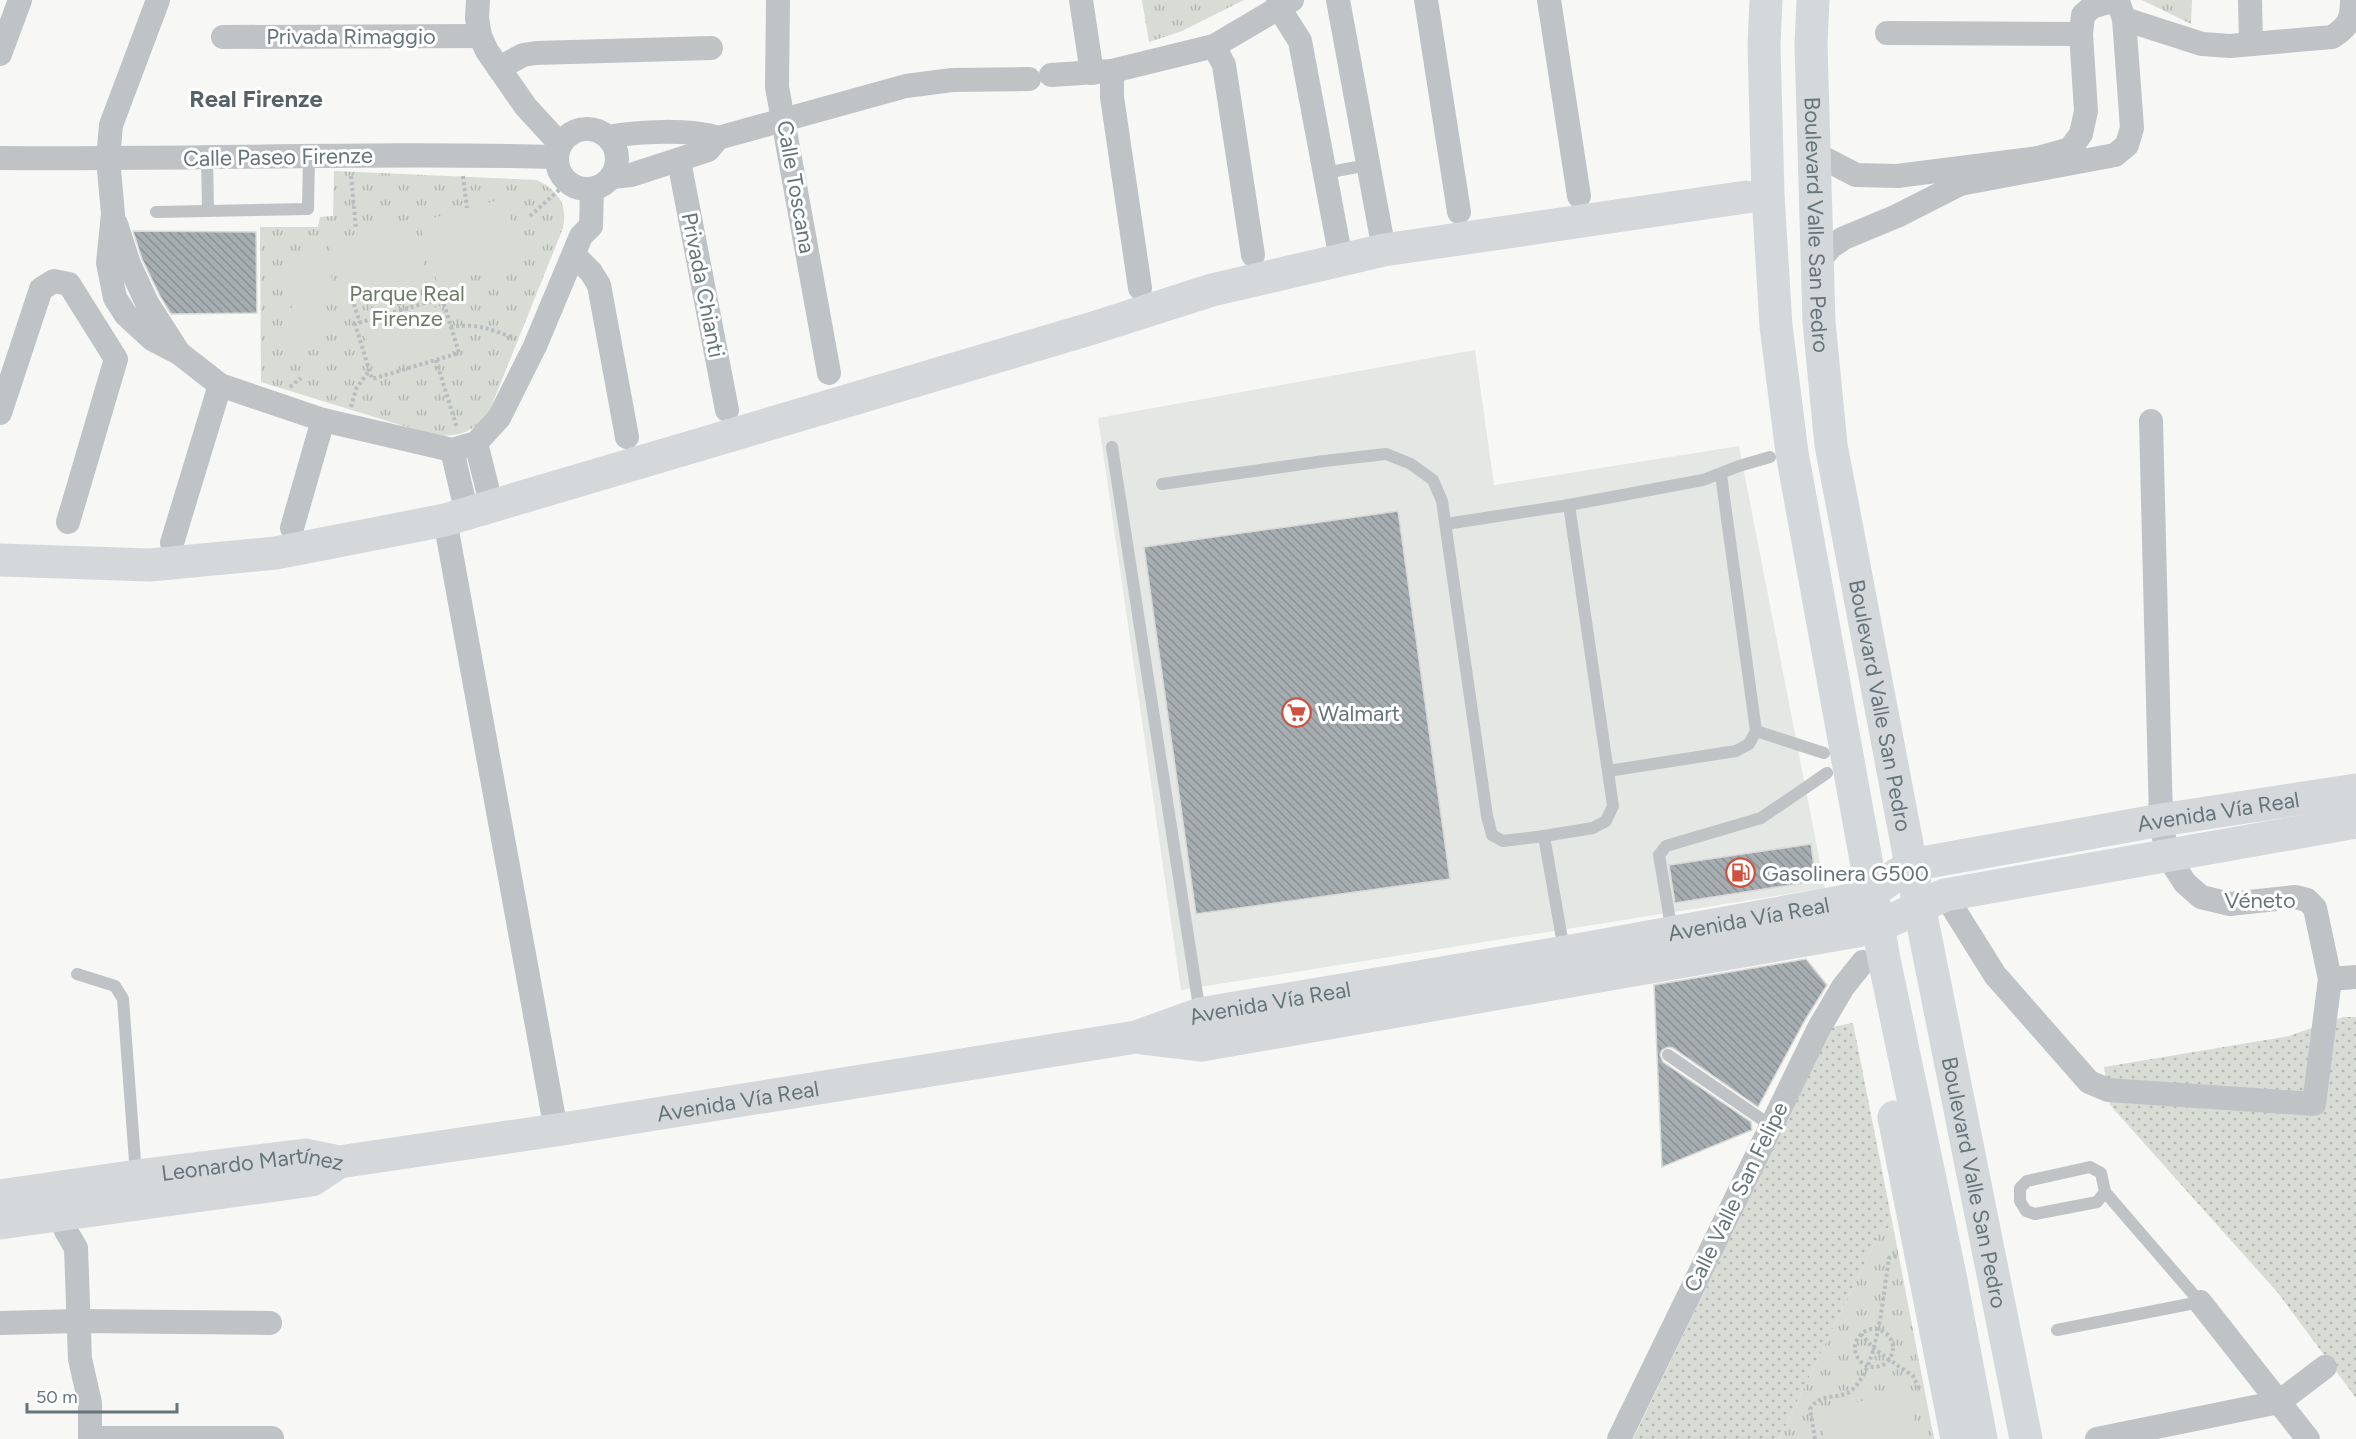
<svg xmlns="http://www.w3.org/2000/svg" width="2356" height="1439" viewBox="0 0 2356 1439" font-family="Figtree,sans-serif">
	<defs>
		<pattern id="grass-dots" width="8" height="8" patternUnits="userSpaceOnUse" patternTransform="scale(1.5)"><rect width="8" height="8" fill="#d8dcd5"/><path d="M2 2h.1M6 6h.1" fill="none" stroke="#b3b7b2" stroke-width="1.8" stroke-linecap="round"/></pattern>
		<pattern id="park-tufts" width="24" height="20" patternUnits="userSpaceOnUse" patternTransform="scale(1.5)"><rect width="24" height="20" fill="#d8dcd5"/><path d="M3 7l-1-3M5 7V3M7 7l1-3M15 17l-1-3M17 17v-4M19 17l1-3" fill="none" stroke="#b3b7b2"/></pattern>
		<pattern id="building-back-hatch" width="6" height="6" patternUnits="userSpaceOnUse" patternTransform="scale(1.5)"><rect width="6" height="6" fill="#a5adb1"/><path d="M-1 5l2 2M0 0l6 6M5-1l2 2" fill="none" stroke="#8a9195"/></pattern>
	</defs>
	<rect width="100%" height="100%" fill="#f7f7f5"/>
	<polygon fill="#e5e7e5" points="1475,350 1494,485 1739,446 1825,888 1181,990 1098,418"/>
	<g fill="url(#grass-dots)">
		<polygon points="2343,1017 2356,1017 2356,1398 2278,1293 2110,1105 2104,1067 2289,1036"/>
		<polygon points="1853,1023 1893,1226 1880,1232 1779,1439 1633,1439 1832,1027"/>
	</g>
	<g fill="url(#park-tufts)">
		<polygon points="1142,0 1244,0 1182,31 1149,42"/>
		<polygon points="2142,0 2192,0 2191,24"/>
		<path d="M 334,171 L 537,180 C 558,191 568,204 563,228 L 489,412 C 474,432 461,436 436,436 L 261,382 L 260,227 L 318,227 L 320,217 L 333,216 Z"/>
		<polygon points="1893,1226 1934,1439 1779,1439 1880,1232"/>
	</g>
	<g fill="#d8dcd5">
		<polygon points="505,198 523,261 438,286 419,222"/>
		<polygon points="411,219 429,281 348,306 329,244"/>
		<polygon points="317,258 331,270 333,294 318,309 323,322 324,339 313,349 298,349 285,339 284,318 293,306 284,287 291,268 300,259"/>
		<polygon points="440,306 452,348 376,371 364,330"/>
		<polygon points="1909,1393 1916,1439 1824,1439 1819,1408"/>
	</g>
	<g fill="url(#building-back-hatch)" stroke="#d9d9d7" stroke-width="1.5">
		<polygon points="133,231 256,232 257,313 171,314 160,296 142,259"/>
		<polygon points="1398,511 1450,879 1196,914 1144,547"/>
		<polygon points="1811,844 1816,881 1675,903 1669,865"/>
		<polygon points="1806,959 1827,985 1805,1020 1758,1107 1673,1048 1668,1047 1662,1050 1660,1055 1663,1062 1751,1122 1752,1130 1662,1167 1654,985"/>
	</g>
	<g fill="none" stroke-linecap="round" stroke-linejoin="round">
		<g stroke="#b9bcbe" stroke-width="4" stroke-dasharray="3 3" stroke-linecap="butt">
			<polyline points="351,176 356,229"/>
			<polyline points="463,176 467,208"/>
			<polyline points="530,216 567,183"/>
			<polyline points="424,283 431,302"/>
			<polyline points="395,291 401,311"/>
			<polygon points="442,298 459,353 372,379 355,324"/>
			<polyline points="354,304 360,323"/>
			<path d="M 450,327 C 479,323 490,329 516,339"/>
			<polyline points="436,360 457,428"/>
			<polyline points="290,387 301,378"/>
			<polyline points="351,407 356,389 369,371"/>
			<circle cx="1874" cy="1348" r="19"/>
			<polyline points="1861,1334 1874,1349 1913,1376 1919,1388"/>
			<path d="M 1815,1439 L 1810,1409 C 1822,1390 1841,1402 1854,1388 C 1879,1363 1883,1293 1889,1258 L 1897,1256"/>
		</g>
		<g stroke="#bfc3c6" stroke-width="12">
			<polyline points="207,157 208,211"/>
			<polyline points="1325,173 1368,165"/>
			<polyline points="156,212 308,209 309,157"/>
			<polyline points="1112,447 1200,1013"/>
			<polyline points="1162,484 1324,461 1386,454 1411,464 1433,480 1442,501 1487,816 1492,835 1503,841 1544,836"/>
			<polyline points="1446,524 1569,505"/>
			<polyline points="1756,731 1824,753"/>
			<polyline points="1608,771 1736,751 1749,744 1756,731 1721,475"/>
			<polyline points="1672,932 1659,855 1666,846 1761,818 1827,773"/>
			<polyline points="1564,950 1544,836 1593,828 1606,821 1613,806 1569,505 1703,480 1739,466 1770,457"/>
			<polyline points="77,974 115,986 123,999 136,1175"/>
			<polyline points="1668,1055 1770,1125"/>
			<polygon points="2090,1167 2101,1173 2105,1192 2097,1202 2035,1214 2026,1211 2020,1201 2020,1188 2027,1181"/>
			<polyline points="2057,1330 2200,1302 2105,1192"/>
		</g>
		<g stroke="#bfc3c6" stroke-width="24">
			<polyline points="158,0 111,125 108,159 113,214 108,263 115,298 126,315 152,339 179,353 220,385 323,420 452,450 476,443 499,418 535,346 581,236 591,226 592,190"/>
			<polyline points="478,0 477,18 480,36 487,51 526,107 560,144"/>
			<polyline points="778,0 777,87 829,373"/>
			<polyline points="1081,0 1092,73"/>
			<polyline points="1278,0 1279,8 1300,41 1341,259"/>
			<polyline points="1338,0 1384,250"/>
			<polyline points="1426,0 1459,212"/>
			<polyline points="1549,0 1579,196"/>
			<polyline points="2250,0 2251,44"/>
			<path d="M 2124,19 L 2202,44 L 2230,46 L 2332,37 C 2348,27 2352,20 2352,0"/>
			<polyline points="1887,33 2081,34"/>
			<polyline points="223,37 480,36"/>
			<polyline points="1214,46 1224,65 1253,255"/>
			<polyline points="0,54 20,0"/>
			<polyline points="499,68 523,55 536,53 711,48"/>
			<polyline points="1112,71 1112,97 1140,288"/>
			<polyline points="1051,75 1112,71 1214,46 1292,0"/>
			<circle cx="587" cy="159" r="30"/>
			<path d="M 609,137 C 638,131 691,129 718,138 L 906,86 L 952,80 L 1029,79"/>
			<polyline points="1814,153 1856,175 1897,176 2038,158 2070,149 2081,134 2086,111 2081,34 2083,15 2092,7 2108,2 2119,4 2124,19 2132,128 2127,145 2115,155 1960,184 1897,216 1844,238 1832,246 1817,262"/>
			<path d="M 0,158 C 185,160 371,152 556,157"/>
			<polyline points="679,161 727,410"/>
			<polyline points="612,177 631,175 708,150 718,138"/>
			<polyline points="116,224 129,264 147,303 179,353"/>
			<polyline points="574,255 591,272 599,285 627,437"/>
			<polyline points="0,413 41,289 54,281 69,284 116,359 68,522"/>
			<polyline points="476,443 492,507"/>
			<polyline points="452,450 467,514"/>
			<polyline points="445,520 556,1130"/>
			<polyline points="292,528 323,420"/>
			<polyline points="172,543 220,385"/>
			<polyline points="1945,895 1995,975 2089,1082 2108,1090 2314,1104 2330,979 2315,908 2307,900 2295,897 2230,904 2201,897 2185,883 2167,855 2161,820 2151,421"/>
			<polyline points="2330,979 2356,977"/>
			<polyline points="61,1200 66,1231 76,1248 80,1359 90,1403 90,1439"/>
			<polyline points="2200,1302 2308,1439"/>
			<polyline points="0,1323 78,1321 270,1323"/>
			<polyline points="90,1438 272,1438"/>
			<polyline points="1619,1439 1819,1028 1843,987 1863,962"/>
			<polyline points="2097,1439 2279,1402 2325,1367"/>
		</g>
		<g stroke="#d4d8da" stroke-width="33">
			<polyline points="1766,0 1764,45 1768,195 1776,326 1792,453 1884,959 1950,1275 1981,1439"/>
			<path id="s1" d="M 1813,0 L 1811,44 L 1819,322 L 1831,445 L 1911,865 L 2026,1439"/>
			<polyline points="0,560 150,565 276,553 445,520 1093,328 1212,290 1384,250 1746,197"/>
			<path d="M 1143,1038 L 1202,1045 L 1857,931 C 1891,924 1915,908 1945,895 L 2356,822"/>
			<polyline points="1894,1117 1957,1439"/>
			<path id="s2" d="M 0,1196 L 137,1176 L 305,1155 L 339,1162 L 556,1130 L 1136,1037 L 1200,1014 L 1577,950 L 1851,900 L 1872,892 L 1911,865 L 2161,820 L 2356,790"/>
			<polyline points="0,1223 312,1180 339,1162"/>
		</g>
	</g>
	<defs>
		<symbol id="supermarket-ring" viewBox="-11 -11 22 22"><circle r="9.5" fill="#fff" stroke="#ce523f" stroke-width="1.5"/><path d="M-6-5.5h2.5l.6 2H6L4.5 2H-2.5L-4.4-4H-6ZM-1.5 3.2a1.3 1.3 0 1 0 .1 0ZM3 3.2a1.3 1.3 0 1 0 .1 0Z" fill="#ce523f"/></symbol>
		<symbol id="fuel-ring" viewBox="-11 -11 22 22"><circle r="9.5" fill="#fff" stroke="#ce523f" stroke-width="1.5"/><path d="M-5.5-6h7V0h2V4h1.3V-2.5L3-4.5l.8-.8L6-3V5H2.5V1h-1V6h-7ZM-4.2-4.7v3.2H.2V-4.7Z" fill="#ce523f"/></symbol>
	</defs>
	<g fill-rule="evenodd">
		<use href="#supermarket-ring" x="1280" y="696" width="33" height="33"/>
		<use href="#fuel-ring" x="1724" y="856" width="33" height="33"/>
	</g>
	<g text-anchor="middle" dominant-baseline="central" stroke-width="6" stroke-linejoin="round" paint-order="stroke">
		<g font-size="22" fill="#66757c" stroke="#fff">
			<text x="351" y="36">Privada Rimaggio</text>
			<text transform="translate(278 157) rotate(-1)">Calle Paseo Firenze</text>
			<text transform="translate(796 187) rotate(80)">Calle Toscana</text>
			<text stroke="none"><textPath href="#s1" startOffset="225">Boulevard Valle San Pedro</textPath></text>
			<text transform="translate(703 285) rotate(79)">Privada Chianti</text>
			<text stroke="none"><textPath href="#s1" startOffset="711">Boulevard Valle San Pedro</textPath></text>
			<text stroke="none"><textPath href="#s2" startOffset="2260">Avenida Vía Real</textPath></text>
			<text x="2260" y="900">Véneto</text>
			<text stroke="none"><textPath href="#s2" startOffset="1774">Avenida Vía Real</textPath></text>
			<text stroke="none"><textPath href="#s2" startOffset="1288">Avenida Vía Real</textPath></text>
			<text stroke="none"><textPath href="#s2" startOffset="746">Avenida Vía Real</textPath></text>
			<text stroke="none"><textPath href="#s2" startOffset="255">Leonardo Martínez</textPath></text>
			<text stroke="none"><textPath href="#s1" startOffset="1197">Boulevard Valle San Pedro</textPath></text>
			<text transform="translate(1736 1197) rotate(-64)">Calle Valle San Felipe</text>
		</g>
		<g font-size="22" fill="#6e7a68" stroke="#fff">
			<text x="407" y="293">Parque Real<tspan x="407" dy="25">Firenze</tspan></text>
		</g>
		<g font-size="22" fill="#66757c" stroke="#fff" text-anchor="start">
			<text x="1318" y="713">Walmart</text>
			<text x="1762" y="873">Gasolinera G500</text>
		</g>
		<g font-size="24" font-weight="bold" fill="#576268" stroke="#fff">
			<text x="256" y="98">Real Firenze</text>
		</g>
	</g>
	<path d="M27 1403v9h150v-9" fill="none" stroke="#66757c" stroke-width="3"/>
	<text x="36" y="1403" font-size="18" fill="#66757c" stroke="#ffffff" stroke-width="4.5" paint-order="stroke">50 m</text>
</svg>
